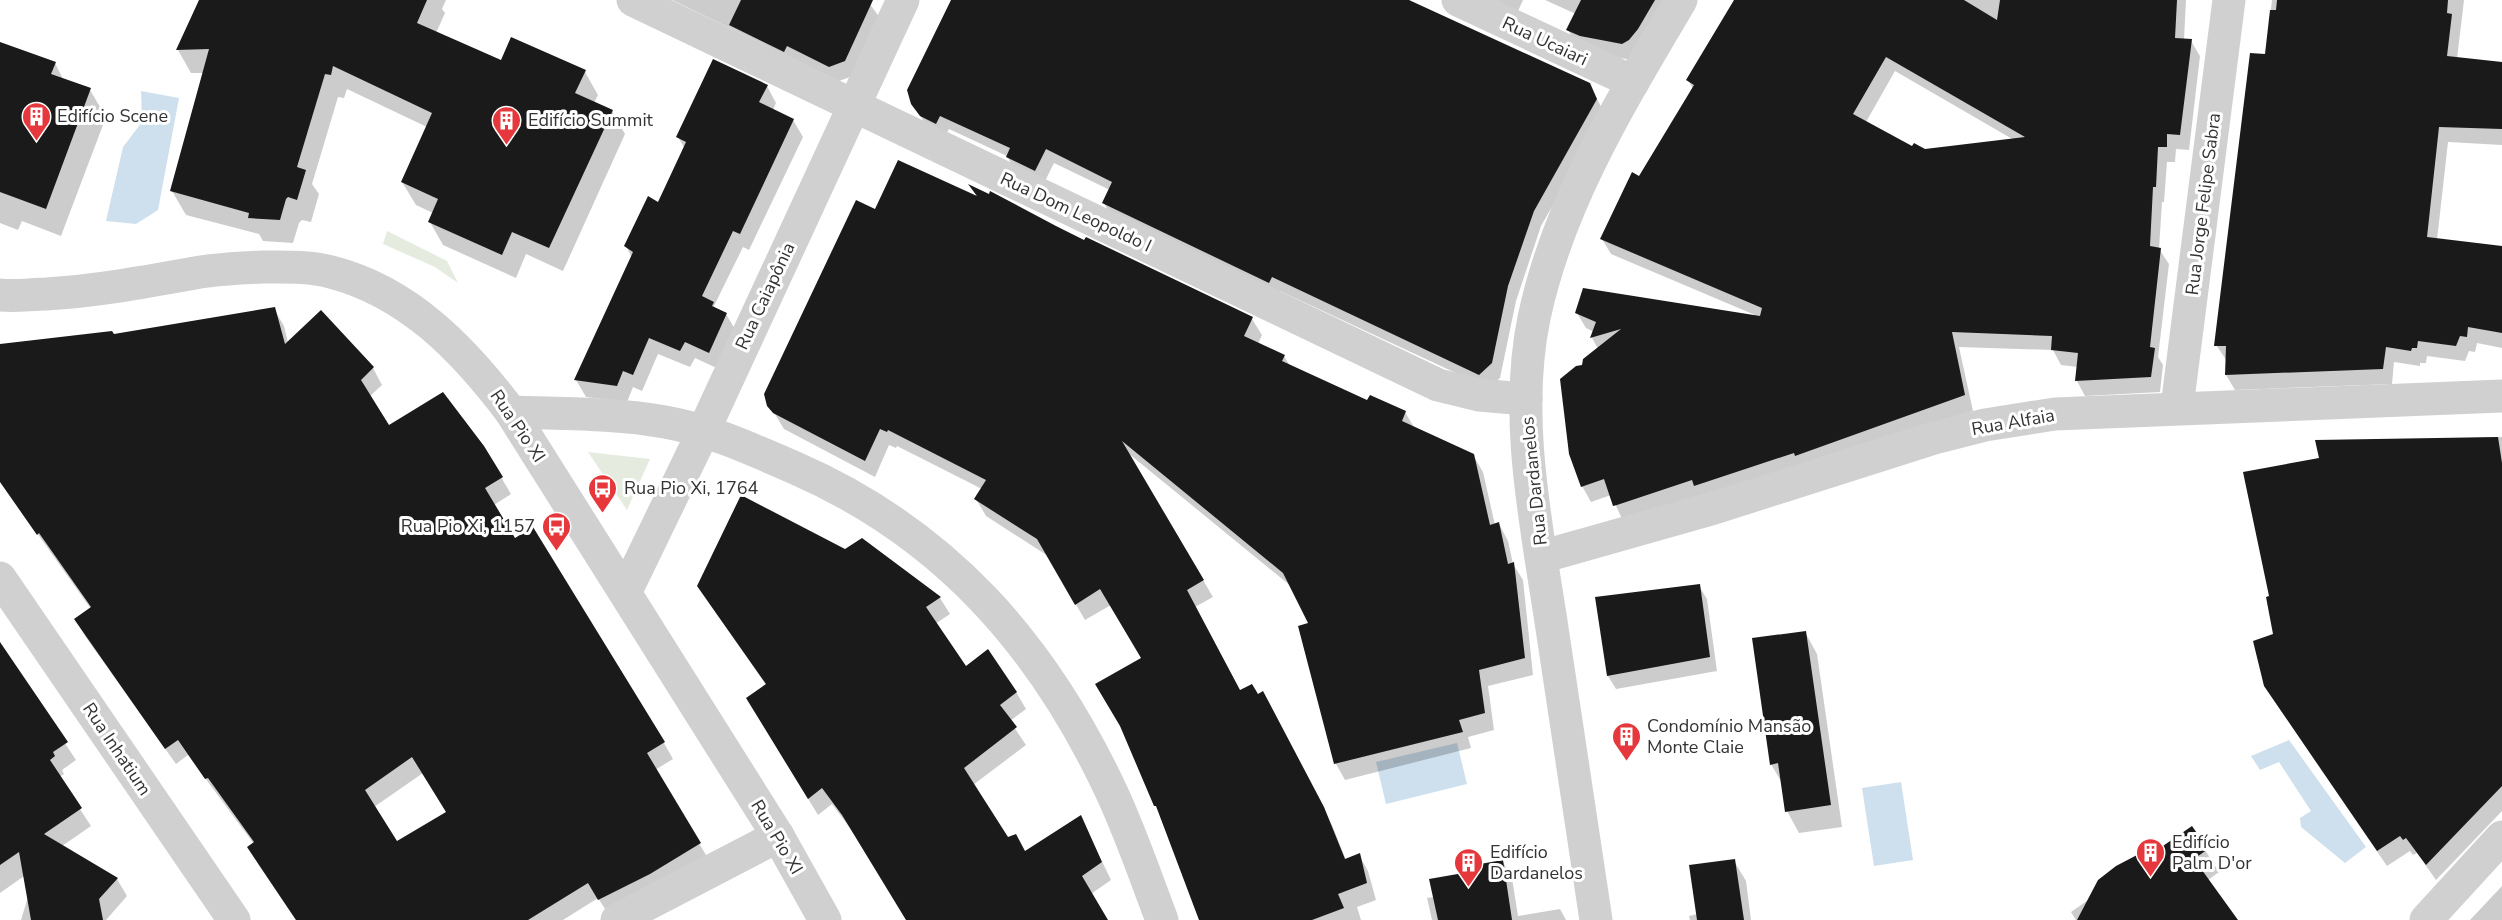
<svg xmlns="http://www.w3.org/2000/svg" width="2502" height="920" viewBox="0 0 2502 920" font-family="'Nunito Sans',sans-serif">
	<rect width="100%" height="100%" fill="#fff"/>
	<g fill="#e5ecdf">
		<polygon points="387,231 447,261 458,283 435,267 383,244"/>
		<polygon points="588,452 650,459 627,510"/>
	</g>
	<g fill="#cee0ee">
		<polygon points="141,91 179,98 158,210 136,224 106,221 123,147 142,122"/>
		<polygon points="2289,740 2366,847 2345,863 2301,827 2300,818 2311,811 2279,762 2260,770 2251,756"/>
		<polygon points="1457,743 1467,784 1386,804 1376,762"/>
		<polygon points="1901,782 1913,860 1874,866 1862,788"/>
	</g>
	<g fill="#0003" fill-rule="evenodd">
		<polygon points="201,0 446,0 442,9 445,13 436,33 502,62 585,72 598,95 594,103 612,111 625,134 563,271 526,254 516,278 443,245 430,222 433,213 416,205 402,182 427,127 347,89 344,98 338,97 312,184 319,194 311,222 302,220 299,223 293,243 263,241 259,234 186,215 172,191 204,73 191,73 178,50"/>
		<polygon points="867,0 880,18 853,76 839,81 672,0"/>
		<polygon points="952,0 1407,0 1589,84 1605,114 1541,226 1516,301 1500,378 1488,388 1280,291 1277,297 1112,218 1104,203 1110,190 1054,163 1043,185 1016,172 1007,156 949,129 944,138 930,131 912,103"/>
		<polygon points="1488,0 1523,0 1515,18"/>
		<polygon points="1545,0 1674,0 1632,60 1591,53 1578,47 1568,30 1576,14"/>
		<path d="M 1736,0 L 2186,0 L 2184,40 L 2191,41 L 2200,56 L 2189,150 L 2176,149 L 2175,162 L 2167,162 L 2164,202 L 2162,202 L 2159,249 L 2169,264 L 2158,357 L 2163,365 L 2160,392 L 2085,396 L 2077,381 L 2078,367 L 2061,365 L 2053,350 L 1959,347 L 1973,411 L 1623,521 L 1611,495 L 1591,502 L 1582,486 L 1583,366 L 1598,349 L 1592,338 L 1594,332 L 1586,328 L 1577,313 L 1755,315 L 1611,254 L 1602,239 L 1693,89 L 1688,80 ZM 1895,71 L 2014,140 L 1925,151 L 1913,149 L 1866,122 Z"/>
		<polygon points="2272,0 2464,0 2457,59 2502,64 2502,145 2448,142 2437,240 2502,248 2502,348 2477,343 2475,352 2469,351 2465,361 2427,356 2426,363 2420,363 2420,366 2394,362 2392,384 2235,390 2226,375 2227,361 2216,345 2266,56"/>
		<polygon points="0,43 55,63 64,81 90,90 106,117 61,236 22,221 18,230 0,223"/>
		<polygon points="767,86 776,103 773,110 793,120 803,137 749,250 743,247 714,306 716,310 726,314 736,331 719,369 695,358 690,367 658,354 642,391 633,387 627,402 586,397 576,380 632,258 626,246 659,204 685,149 678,137"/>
		<polygon points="972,188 1252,319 1262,335 1258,344 1284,356 1290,366 1368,402 1405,412 1415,429 1473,455 1483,472 1495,525 1499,524 1508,541 1513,564 1523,580 1533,675 1488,686 1494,730 1468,737 1471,748 1345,780 1336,764 1300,627 1310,624 1292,587 1128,453 1213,597 1195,607 1240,692 1258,696 1271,710 1332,825 1346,860 1359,855 1368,871 1376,900 1357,907 1361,920 1202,920 1156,806 1142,658 1111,605 1085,620 1048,556 986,516 976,499 982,489 897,446 896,448 889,445 875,477 784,429 767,401 875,211 978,199"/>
		<path d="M 274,309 L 284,326 L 288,343 L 373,368 L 382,385 L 369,397 L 388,427 L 483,447 L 511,494 L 494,505 L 515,540 L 664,743 L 673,759 L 655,770 L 709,860 L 609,915 L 598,898 L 563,920 L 296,920 L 258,864 L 254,844 L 188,755 L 176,764 L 85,636 L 76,620 L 91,609 L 0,481 L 0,359 L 113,336 ZM 423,773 L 447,813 L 396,843 L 374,807 Z"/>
		<polygon points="2502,437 2502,811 2436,880 2417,853 2413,855 2410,851 2387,866 2275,702 2265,686 2275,635 2271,598 2321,459 2317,442"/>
		<polygon points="862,540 940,598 950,614 935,624 965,668 1016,692 1026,709 1010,721 1026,745 973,785 1008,839 1025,853 1081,818 1111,880 1091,894 1107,920 907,920 853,832 832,804 818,815 757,715 766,685 709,603 845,551"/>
		<polygon points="1699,586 1707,599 1717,671 1616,689 1608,676 1596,598"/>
		<polygon points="1805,632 1817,654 1842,827 1799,833 1787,811 1783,785 1771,764"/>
		<polygon points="0,645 76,760 62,770 64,774 59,777 91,826 62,846 117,879 127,896 106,920 21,920 37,867 0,893"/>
		<polygon points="2191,828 2219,872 2208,880 2237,920 2076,920 2071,912"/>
		<polygon points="1734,861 1746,881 1751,920 1690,920 1689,916 1697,914"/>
		<polygon points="1503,862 1512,878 1518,916 1560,909 1566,920 1432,920 1427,898 1434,897 1477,872"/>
		<polygon points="2502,886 2502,920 2470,920"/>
	</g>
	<g fill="#1a1a1a" fill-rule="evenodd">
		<polygon points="199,0 427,0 417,23 501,60 511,37 586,70 575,93 613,110 549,248 512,232 502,255 428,222 438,199 401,182 432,113 333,66 331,75 325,74 297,167 306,170 297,200 288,197 286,199 280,220 248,218 249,213 170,191 209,49 176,50"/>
		<polygon points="741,0 873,0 845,61 829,67 787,46 784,52 729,25"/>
		<polygon points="951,0 1409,0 1590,83 1597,99 1534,211 1508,286 1492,363 1479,375 1272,277 1269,283 1102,203 1112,182 1046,149 1035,171 1006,157 1010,148 940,116 936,124 920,116 911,104 907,90"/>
		<polygon points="1581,0 1655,0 1638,29 1629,40 1622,44 1580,36 1566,30"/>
		<path d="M 1734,0 L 1964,0 L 1997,20 L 2000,0 L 2177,0 L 2175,38 L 2192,39 L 2180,135 L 2167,134 L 2167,147 L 2158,147 L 2156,187 L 2153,187 L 2150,246 L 2161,248 L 2150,347 L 2155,348 L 2151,377 L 2075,381 L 2078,353 L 2051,350 L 2052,336 L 1952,332 L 1965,395 L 1795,456 L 1794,453 L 1694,486 L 1692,480 L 1617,505 L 1613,506 L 1604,479 L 1581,487 L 1569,454 L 1560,379 L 1576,366 L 1582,365 L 1583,359 L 1621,329 L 1590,338 L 1596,322 L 1575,313 L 1583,288 L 1760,316 L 1762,308 L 1600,239 L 1632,172 L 1639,176 L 1694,85 L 1686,80 ZM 1886,57 L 2025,137 L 1925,149 L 1914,143 L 1912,146 L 1853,114 Z"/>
		<polygon points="2277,0 2448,0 2447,13 2452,14 2447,56 2502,62 2502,129 2439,127 2427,237 2502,246 2502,333 2468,327 2467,337 2460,336 2456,346 2418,341 2417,348 2412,348 2411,351 2386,347 2383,369 2225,375 2226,346 2214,346 2250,53 2265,54 2270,10 2276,10"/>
		<polygon points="0,42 56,62 51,74 91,88 46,209 0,192"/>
		<polygon points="713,59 768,85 759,102 794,119 740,234 733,231 702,296 714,302 712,306 727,313 709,353 685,342 680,351 649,338 633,375 623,371 617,386 574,380 633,252 624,246 648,196 658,202 686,142 676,137"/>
		<polygon points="898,160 977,196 968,184 989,194 990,191 1056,226 1084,240 1086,237 1253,317 1244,336 1285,355 1282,361 1367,400 1370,395 1406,411 1402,421 1474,454 1490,525 1499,522 1508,564 1514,562 1525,658 1479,670 1485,713 1459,720 1463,732 1334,764 1298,626 1308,623 1283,573 1122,441 1204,580 1187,590 1240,690 1252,684 1258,694 1263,691 1324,807 1345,859 1360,853 1367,883 1338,894 1344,908 1312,920 1199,920 1156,806 1154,806 1120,726 1095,684 1141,658 1100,589 1075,605 1037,539 974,499 986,480 888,430 887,432 880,429 865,461 773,413 767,406 764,394 856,200 875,209"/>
		<path d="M 275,307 L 285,344 L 321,310 L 374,367 L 361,380 L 389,425 L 443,392 L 484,446 L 503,477 L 485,488 L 515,538 L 533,527 L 665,742 L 647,753 L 701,843 L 650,874 L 598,900 L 588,883 L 528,920 L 296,920 L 247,847 L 254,842 L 208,778 L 205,779 L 178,740 L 165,749 L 74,619 L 91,607 L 39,533 L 37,535 L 0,482 L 0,344 L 112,331 L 114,334 ZM 412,757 L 446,812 L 397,841 L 365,790 Z"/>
		<polygon points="2498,437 2502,463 2502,786 2426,865 2406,838 2403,840 2400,836 2377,851 2264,686 2253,641 2273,634 2266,597 2269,596 2243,472 2319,458 2315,440"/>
		<polygon points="741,495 845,549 862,538 941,597 926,607 966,666 988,649 1017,692 1000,705 1017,727 964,768 1008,837 1016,834 1025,851 1081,815 1102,862 1082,876 1108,920 906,920 842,815 822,788 808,799 746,698 766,684 697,586"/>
		<polygon points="1700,584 1710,657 1607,676 1595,597"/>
		<polygon points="1806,631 1831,805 1785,812 1778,763 1770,765 1752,638"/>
		<polygon points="0,642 68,742 53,752 55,756 50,760 82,808 44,834 118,878 99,899 103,920 31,920 19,852 0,865"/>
		<polygon points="2192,826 2208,849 2194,859 2238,920 2077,920 2098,880 2116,866 2137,855 2157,850"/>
		<polygon points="1735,859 1744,920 1697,920 1689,865"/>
		<polygon points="1503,860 1512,920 1438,920 1429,879 1475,871 1474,865"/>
	</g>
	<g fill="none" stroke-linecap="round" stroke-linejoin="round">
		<g stroke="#d0d0d0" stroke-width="33">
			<polyline points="633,0 1438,385 1479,395 1526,399"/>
			<polyline points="1458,0 1633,82"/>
			<path d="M 0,295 C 15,297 31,294 46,294 C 96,291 145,282 195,273 C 217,269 240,268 263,267 C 285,267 309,266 331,272 C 409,292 464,350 511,412 L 778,836 L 825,920"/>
			<polyline points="2177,407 2229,0"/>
			<path d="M 511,412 C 562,414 614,413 665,422 C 710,430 751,449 793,467 C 945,533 1043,645 1112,793 C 1131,834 1146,878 1162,920"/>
			<polyline points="1541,557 1714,508 1934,438 1985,425 2055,414 2502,396"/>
			<polyline points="0,578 234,920"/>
			<polyline points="626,591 704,430 903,0"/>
			<polyline points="617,920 778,836"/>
			<path d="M 1596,920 C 1581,818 1565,717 1550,615 C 1535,518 1514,415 1534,318 C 1558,203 1622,100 1681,0"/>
			<polyline points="2426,920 2502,837"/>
		</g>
	</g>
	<defs>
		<symbol id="building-pin" viewBox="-11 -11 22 30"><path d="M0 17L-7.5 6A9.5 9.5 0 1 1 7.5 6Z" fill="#e6383c" stroke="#fff"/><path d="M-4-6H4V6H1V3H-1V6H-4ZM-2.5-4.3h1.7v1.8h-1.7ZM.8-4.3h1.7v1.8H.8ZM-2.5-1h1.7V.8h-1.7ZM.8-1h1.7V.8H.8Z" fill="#fff"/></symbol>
		<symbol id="bus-pin" viewBox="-11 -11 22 30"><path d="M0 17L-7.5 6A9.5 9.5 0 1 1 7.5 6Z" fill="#e6383c" stroke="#fff"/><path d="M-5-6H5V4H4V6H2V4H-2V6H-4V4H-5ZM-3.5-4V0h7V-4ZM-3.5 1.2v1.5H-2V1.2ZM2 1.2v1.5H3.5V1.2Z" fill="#fff"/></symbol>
	</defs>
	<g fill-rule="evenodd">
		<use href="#building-pin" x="20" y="100" width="33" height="45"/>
		<use href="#building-pin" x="490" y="104" width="33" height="45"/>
		<use href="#bus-pin" x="586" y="472" width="33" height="45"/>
		<use href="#bus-pin" x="540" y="510" width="33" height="45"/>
		<use href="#building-pin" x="1610" y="720" width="33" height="45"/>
		<use href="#building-pin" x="2134" y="836" width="33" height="45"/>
		<use href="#building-pin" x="1452" y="846" width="33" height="45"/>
	</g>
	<g text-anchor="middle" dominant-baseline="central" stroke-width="6" stroke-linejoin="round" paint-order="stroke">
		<g font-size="18" fill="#333" stroke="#fff">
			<text transform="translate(1545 41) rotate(25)">Rua Ucaiari</text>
			<text transform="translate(2203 204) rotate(-83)">Rua Jorge Felipe Sabra</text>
			<text transform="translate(1076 212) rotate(25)">Rua Dom Leopoldo I</text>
			<text transform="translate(765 296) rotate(-65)">Rua Caiapônia</text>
			<text transform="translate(2013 422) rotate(-10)">Rua Alfaia</text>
			<text transform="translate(518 426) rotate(56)">Rua Pio XI</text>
			<text transform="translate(1534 481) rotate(-96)">Rua Dardanelos</text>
			<text transform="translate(117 749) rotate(56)">Rua Inhatium</text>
			<text transform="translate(777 837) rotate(59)">Rua Pio XI</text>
		</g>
		<g font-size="18" fill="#333" stroke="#fff" text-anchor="start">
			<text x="57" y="116">Edifício Scene</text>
			<text x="528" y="120">Edifício Summit</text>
			<text x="624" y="488">Rua Pio Xi, 1764</text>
			<text x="535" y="526" text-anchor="end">Rua Pio Xi, 1157</text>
			<text x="1647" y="726">Condomínio Mansão<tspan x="1647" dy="21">Monte Claie</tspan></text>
			<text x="2172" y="842">Edifício<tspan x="2172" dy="21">Palm D'or</tspan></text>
			<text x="1490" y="852">Edifício<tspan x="1490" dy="21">Dardanelos</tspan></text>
		</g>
	</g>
</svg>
